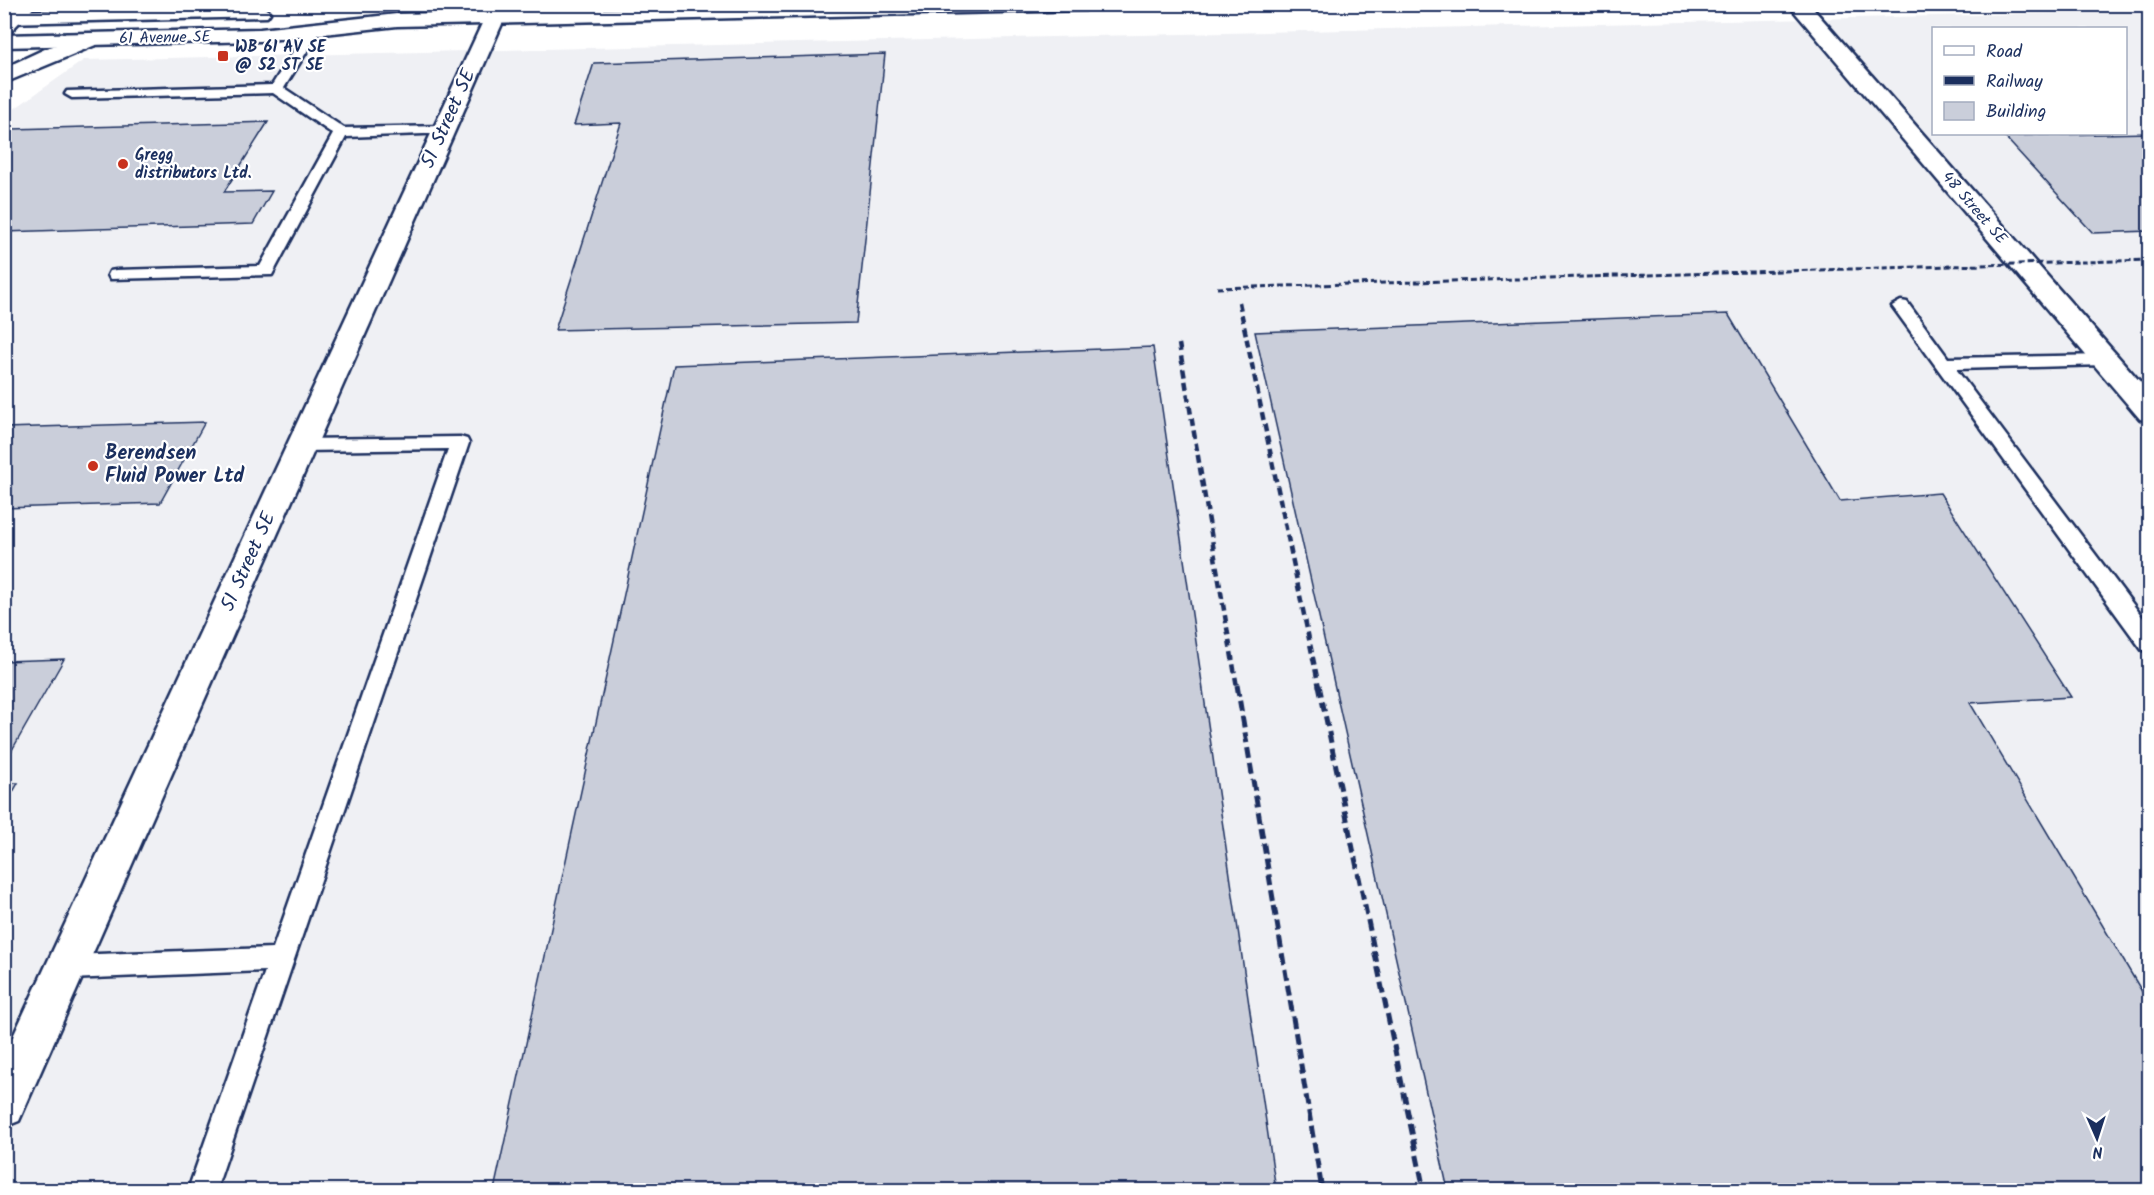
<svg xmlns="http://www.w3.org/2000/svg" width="2154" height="1195" viewBox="0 0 2154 1195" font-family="Kalam,sans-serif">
	<rect width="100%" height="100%" fill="#fff"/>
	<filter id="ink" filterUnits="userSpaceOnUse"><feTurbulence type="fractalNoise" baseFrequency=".0167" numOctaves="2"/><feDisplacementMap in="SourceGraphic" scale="12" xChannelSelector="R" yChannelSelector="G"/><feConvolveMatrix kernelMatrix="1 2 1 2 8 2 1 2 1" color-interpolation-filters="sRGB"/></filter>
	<g filter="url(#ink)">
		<path fill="#eff0f4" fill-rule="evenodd" d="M 2149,11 L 2149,1190 L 5,1190 L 4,116 L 84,60 ZM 1934,28 L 2126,28 L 2126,134 L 1934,134 Z"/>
		<g fill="#caceda" stroke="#1b2f5e" stroke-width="1.5">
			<polygon points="885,54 856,323 555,330 621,123 574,125 594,63"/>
			<polygon points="268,122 224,192 272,191 253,224 4,232 4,138 12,129"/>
			<polygon points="2150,133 2150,231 2093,233 2004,136"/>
			<polygon points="1728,314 1840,501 1940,493 2071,697 1970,703 2150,1005 2150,1190 1448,1190 1255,332"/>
			<polygon points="1153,347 1276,1190 494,1190 674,365"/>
			<polygon points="205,422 160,503 4,508 4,428"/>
			<polygon points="64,659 4,764 4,661"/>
			<polygon points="4,783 18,783 4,808"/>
		</g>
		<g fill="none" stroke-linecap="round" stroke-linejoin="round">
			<defs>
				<g id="service">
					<polygon points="494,4 507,4 500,20 495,21 488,17"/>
					<polygon points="314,25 321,29 284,88 344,128 444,126 449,127 451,130 449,133 346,137 272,275 110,279 108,275 110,271 116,270 260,266 333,134 273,93 72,98 65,94 67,91 272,85 309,26"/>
					<polygon points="1901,301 1907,302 1948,358 2110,355 2113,359 2110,363 2104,365 1956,369 2150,627 2150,652 2142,650 1895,310 1892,306"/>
					<polygon points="460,437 467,439 469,443 216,1190 188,1190 265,971 69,979 60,975 56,967 60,959 69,955 273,948 448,449 301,451 294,449 292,445 294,441 301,439"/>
				</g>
				<g id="minor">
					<polygon points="1788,4 1809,4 2150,393 2150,421 2140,419"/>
					<polygon points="495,11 502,13 505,17 19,1121 4,1127 4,1056 485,17 488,13"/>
				</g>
				<g id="tertiary">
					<polygon points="798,4 1095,4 1085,10 397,26 260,41 4,47 4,35 260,29 397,14"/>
					<polygon points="260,7 267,9 270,13 267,17 4,23 4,11"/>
				</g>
				<g id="secondary">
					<polygon points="15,4 37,4 11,31 4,33 4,15"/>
					<polygon points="91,34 98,36 102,40 98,44 4,83 4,68 47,48"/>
				</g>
			</defs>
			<use href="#service" stroke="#1b2f5e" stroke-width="5"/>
			<use href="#minor" stroke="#1b2f5e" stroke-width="5"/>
			<use href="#tertiary" stroke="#1b2f5e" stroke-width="5"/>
			<use href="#secondary" stroke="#1b2f5e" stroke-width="5"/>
			<use href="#service" fill="#fff" fill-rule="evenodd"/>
			<use href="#minor" fill="#fff" fill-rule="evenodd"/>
			<use href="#tertiary" fill="#fff" fill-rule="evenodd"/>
			<use href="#secondary" fill="#fff" fill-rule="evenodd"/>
			<polyline stroke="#1b2f5e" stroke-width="3" stroke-dasharray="6 3" stroke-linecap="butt" points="1217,288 2150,260"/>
			<g stroke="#1b2f5e" stroke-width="4.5" stroke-dasharray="8 4.5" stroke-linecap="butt">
				<polyline points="1239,302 1319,687"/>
				<polyline points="1179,344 1237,687"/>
			</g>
			<g stroke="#1b2f5e" stroke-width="5" stroke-dasharray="11 5" stroke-linecap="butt">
				<polyline points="1237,685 1322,1190"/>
				<polyline points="1319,685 1424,1190"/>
			</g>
		</g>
	</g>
	<g fill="#c8321e" stroke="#fff" stroke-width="2">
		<rect x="217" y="50" width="12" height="12" rx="3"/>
		<circle cx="123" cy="164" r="6"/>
		<circle cx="93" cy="466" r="6"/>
	</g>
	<g text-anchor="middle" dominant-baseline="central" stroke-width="4.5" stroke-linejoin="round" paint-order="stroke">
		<g font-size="16" fill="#1b2f5e" stroke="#fff">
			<text transform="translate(165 38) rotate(-1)">61 Avenue SE</text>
			<text transform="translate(1974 208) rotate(49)">48 Street SE</text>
		</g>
		<g font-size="16" font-weight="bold" fill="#1b2f5e" stroke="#fff" text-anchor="start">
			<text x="235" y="47">WB 61 AV SE<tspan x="235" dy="18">@ 52 ST SE</tspan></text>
			<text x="135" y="155">Gregg<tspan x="135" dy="18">distributors Ltd.</tspan></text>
		</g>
		<g font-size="20" fill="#1b2f5e" stroke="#fff">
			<text transform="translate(449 119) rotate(-66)">51 Street SE</text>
			<text transform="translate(249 562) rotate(-66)">51 Street SE</text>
		</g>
		<g font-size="20" font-weight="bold" fill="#1b2f5e" stroke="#fff" text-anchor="start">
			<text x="105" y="454">Berendsen<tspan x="105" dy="23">Fluid Power Ltd</tspan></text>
		</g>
	</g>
	<rect width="2154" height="1195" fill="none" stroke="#fff" stroke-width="24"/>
	<rect x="12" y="12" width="2130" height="1171" fill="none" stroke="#1b2f5e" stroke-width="2" filter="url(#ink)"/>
	<rect x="1932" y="27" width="195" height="108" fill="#ffffff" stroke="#a4acbf" stroke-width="1.5"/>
	<rect x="1944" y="46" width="30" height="9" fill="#ffffff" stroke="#a4acbf" stroke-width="1.5"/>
	<text x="1986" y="57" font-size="18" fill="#1b2f5e">Road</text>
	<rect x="1944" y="76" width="30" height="9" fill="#1b2f5e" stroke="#a4acbf" stroke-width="1.5"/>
	<text x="1986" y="87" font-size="18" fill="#1b2f5e">Railway</text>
	<rect x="1944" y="102" width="30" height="18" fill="#caceda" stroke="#a4acbf" stroke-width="1.5"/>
	<text x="1986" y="117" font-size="18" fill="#1b2f5e">Building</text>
	<g transform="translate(2097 1138) rotate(177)" stroke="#ffffff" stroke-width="4.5" paint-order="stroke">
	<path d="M0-4.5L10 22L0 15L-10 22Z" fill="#1b2f5e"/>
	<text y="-9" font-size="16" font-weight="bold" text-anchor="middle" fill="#1b2f5e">N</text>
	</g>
</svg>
